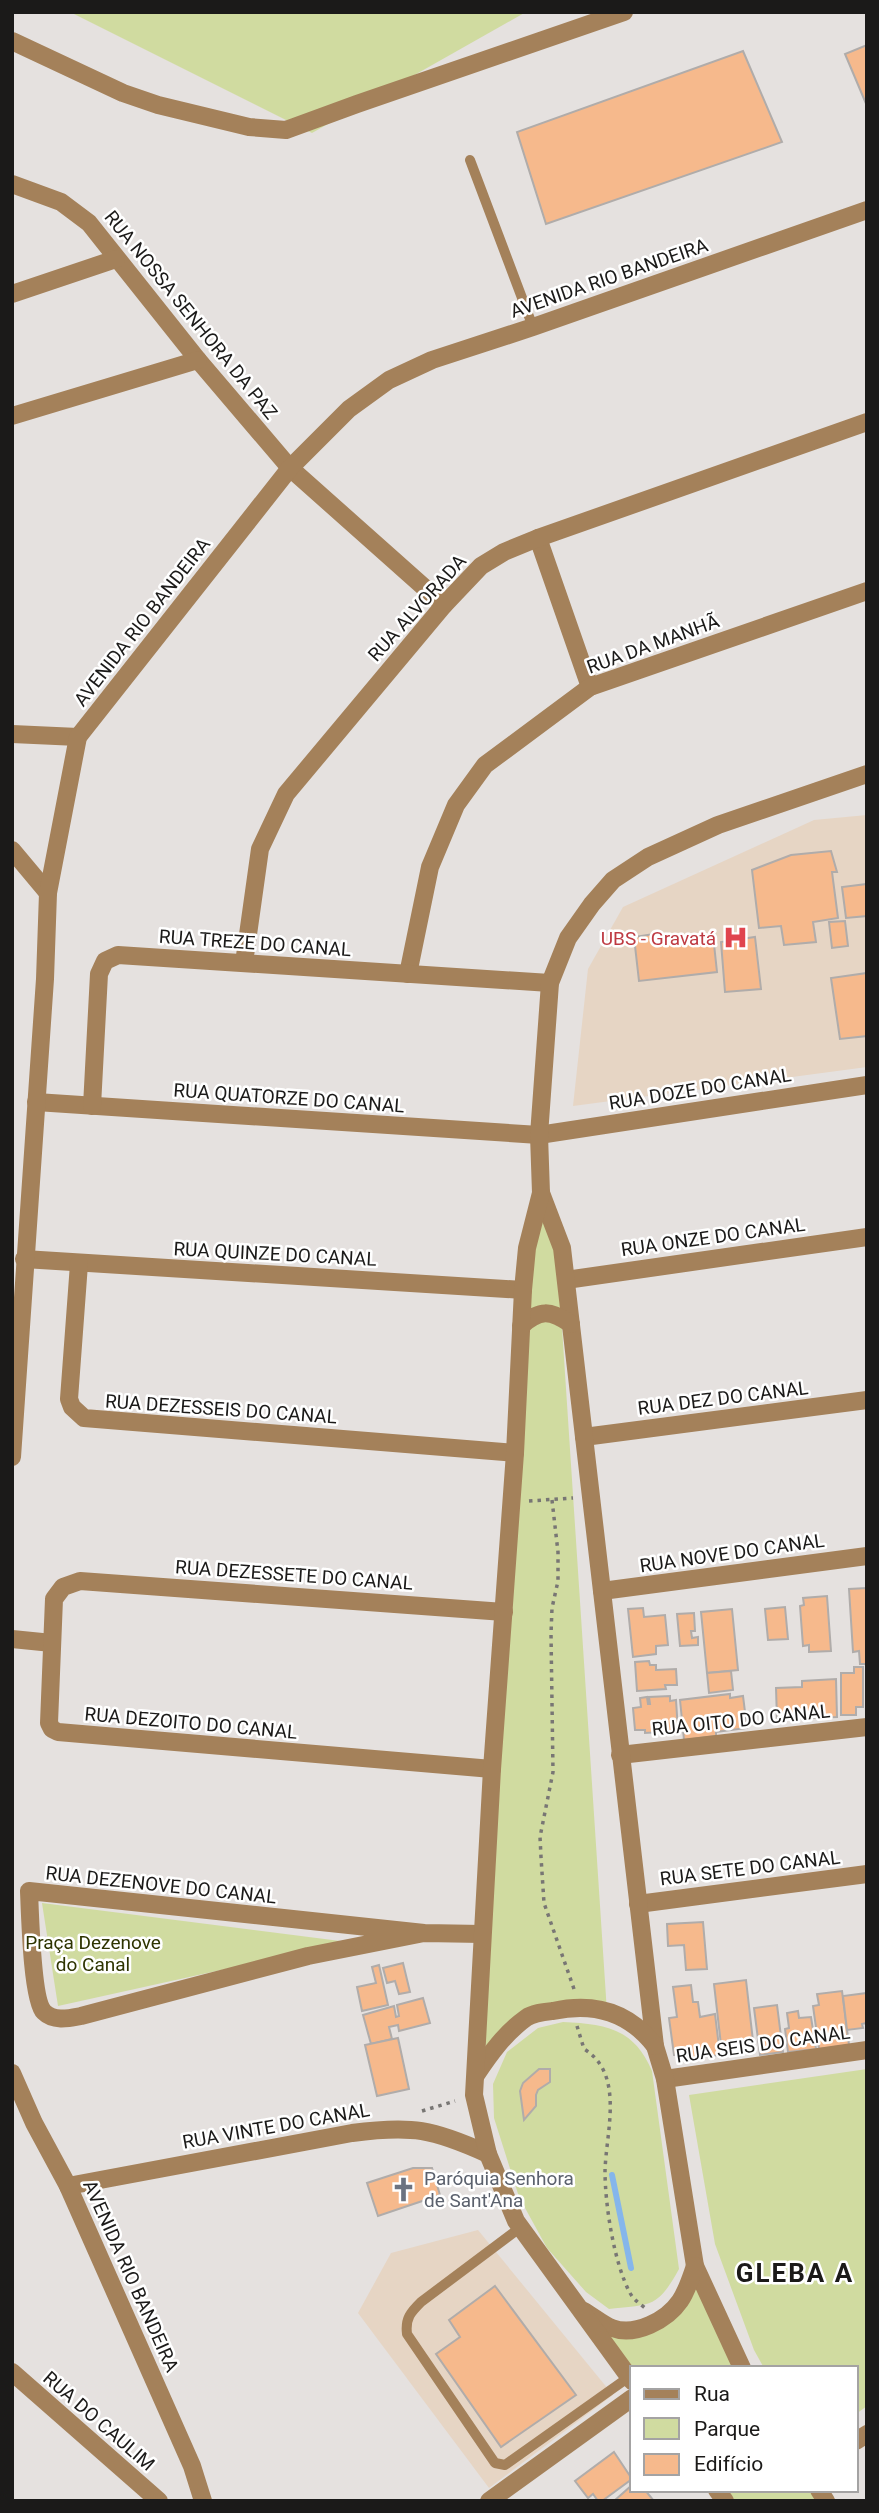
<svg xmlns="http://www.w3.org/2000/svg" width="879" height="2513" viewBox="0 0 879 2513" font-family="Roboto,sans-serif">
	<rect width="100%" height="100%" fill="#e5e1df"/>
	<g fill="#e6d5c4">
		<polygon points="867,815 867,1067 573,1106 588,969 623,907 814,820"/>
		<polygon points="478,2230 613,2395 489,2488 358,2313 391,2253"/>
	</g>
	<g fill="#d0dba0">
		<polygon points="70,12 526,12 312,133"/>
		<polygon points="541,1151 559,1282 607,2012 529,2016 487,2059 480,1996"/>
		<polygon points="42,1903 348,1942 58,2006"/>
		<path d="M 563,2022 C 605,2024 634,2028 652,2071 L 679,2269 C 657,2309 651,2304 609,2309 L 586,2292 L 547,2248 L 519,2197 L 494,2118 L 493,2084 L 507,2052 L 538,2028 Z"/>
		<polygon points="867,2069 867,2406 856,2414 856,2368 764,2368 754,2350 715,2244 689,2095"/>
		<polygon points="695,2266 742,2368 632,2368 578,2308 618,2330 654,2322"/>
		<polygon points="717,2490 819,2490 825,2501 725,2501"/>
	</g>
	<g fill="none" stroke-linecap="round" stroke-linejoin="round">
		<polyline stroke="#85b6eb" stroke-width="6" points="612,2175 631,2268"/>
	</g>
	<g fill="#f6b98c" stroke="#b0acaa" stroke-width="2">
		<polygon points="867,45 867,106 845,54"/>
		<polygon points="743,51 782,142 546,224 517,132"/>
		<polygon points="831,851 837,872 832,872 838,918 813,922 816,942 784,945 781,926 759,928 752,870 791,855"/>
		<polygon points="867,884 867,916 846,918 842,887"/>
		<polygon points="845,921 848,946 832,948 829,922"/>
		<polygon points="661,933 662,943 713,935 717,972 639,981 634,937"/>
		<polygon points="755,937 761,989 725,992 721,942"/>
		<polygon points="867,973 867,1036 840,1039 831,978"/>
		<polygon points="867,1588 867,1664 860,1664 859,1651 853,1652 849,1589"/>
		<polygon points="827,1596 831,1651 809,1652 809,1645 803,1646 800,1606 804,1605 803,1598"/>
		<polygon points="785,1607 788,1639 768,1640 765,1609"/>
		<polygon points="643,1608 644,1617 665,1615 668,1645 656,1646 656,1654 633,1657 628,1609"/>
		<polygon points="732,1609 738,1670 707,1673 701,1612"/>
		<polygon points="694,1613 695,1631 691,1631 692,1638 698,1637 698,1645 680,1646 677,1614"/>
		<polygon points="649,1661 650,1665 656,1665 656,1670 676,1669 677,1685 665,1685 666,1689 637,1691 635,1662"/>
		<polygon points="854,1667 863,1667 863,1707 856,1707 856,1715 841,1715 841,1673 854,1673"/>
		<polygon points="731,1671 733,1690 709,1693 707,1673"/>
		<polygon points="836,1679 837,1717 777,1719 776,1688 802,1687 802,1681"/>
		<polygon points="730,1694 730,1698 743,1696 747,1728 716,1732 716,1736 684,1740 680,1700"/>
		<polygon points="670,1696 670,1701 676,1700 678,1731 645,1733 645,1730 635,1730 633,1708 641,1707 640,1698 647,1697 648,1704 650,1704 649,1697"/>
		<polygon points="703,1922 707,1969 686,1970 684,1945 668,1946 667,1924"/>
		<polygon points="403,1963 410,1992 399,1994 395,1981 387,1983 383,1968"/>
		<polygon points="379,1965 388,2005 362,2011 357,1987 376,1983 372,1967"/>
		<polygon points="746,1980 753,2041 721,2045 714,1984"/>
		<polygon points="691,1985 693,2002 698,2002 700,2017 715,2014 720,2055 687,2059 687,2054 674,2055 669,2018 677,2017 673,1987"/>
		<polygon points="842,1991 849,2045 819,2049 813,2006 819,2005 817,1994"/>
		<polygon points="867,1993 867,2028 866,2023 862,2024 863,2028 847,2030 843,1996"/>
		<polygon points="423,1998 430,2023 399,2031 398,2025 389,2027 392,2039 371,2044 363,2015 394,2006 396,2017 399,2016 397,2005"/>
		<polygon points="777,2005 783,2052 760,2055 754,2008"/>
		<polygon points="798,2011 799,2018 811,2017 816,2049 788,2052 785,2029 789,2028 787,2013"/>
		<polygon points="398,2038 409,2089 377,2096 365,2045"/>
		<polygon points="539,2069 550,2069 550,2082 538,2090 536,2095 536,2106 524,2120 520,2091 523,2083"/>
		<polygon points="413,2168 432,2168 440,2195 378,2216 367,2183"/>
		<polygon points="495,2286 576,2395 501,2447 436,2354 460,2337 449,2320"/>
		<polygon points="614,2452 632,2479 602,2501 598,2501 593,2494 588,2498 575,2481"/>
		<polygon points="632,2485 632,2490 645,2490 654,2501 614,2501"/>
	</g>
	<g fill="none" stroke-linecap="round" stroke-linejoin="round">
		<g stroke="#787674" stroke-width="3.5" stroke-dasharray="3.5 5" stroke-linecap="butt">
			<polyline points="552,1500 558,1552 558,1581 552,1608 551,1634 553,1772 540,1837 541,1857 544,1903 574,1989"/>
			<polyline points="529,1501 573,1498"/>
			<path d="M 577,2026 L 584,2049 C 625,2074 606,2132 605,2171 C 605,2205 614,2263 630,2293 C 634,2300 639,2303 645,2308"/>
			<polyline points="422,2111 455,2101"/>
		</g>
		<g stroke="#a4815a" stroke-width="10">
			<polyline points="470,160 533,327"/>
			<path d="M 521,2227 L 421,2302 C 411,2312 405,2318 407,2334 L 495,2463 L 505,2465 L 629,2377"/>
		</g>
		<g stroke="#a4815a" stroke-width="18">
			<polyline points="12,41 123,93 158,105 249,127 286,130 357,104 624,12"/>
			<polyline points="12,184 61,202 89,223 198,360 290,468 444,605"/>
			<polyline points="12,294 116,259"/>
			<polyline points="12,416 198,360"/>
			<polyline points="538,538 590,687"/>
			<polyline points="12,734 78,737"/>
			<polyline points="12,850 48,893"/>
			<polyline points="244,963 260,849 286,794 444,605 481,566 504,552 538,538 867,422"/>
			<polyline points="408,974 430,867 456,805 485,765 590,687 867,591"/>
			<polyline points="36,1102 539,1135 867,1085"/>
			<polyline points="92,1106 99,974 105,961 118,955 550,983"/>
			<polyline points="24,1259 523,1290"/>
			<polyline points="79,1264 69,1399 72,1407 84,1418 515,1453"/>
			<polyline points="566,1280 867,1237"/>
			<polyline points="584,1437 867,1400"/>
			<polyline points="602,1591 867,1556"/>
			<polyline points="12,1639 52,1643"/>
			<polyline points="620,1755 867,1727"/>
			<polyline points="492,1769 58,1732 52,1729 49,1723 54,1599 63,1587 80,1581 504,1612"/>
			<polyline points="638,1904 867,1874"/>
			<path d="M 424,1933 L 29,1891 C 30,1913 32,2000 44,2012 C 54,2022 70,2018 81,2016 L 308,1956 L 424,1933 L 482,1934"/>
			<polyline points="665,2079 867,2050"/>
			<path d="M 68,2186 L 352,2133 C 412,2125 433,2129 488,2154"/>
			<polyline points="12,2372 159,2501"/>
			<polyline points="856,2441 867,2434"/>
			<polyline points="489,2501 632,2398"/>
		</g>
		<g stroke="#a4815a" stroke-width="18">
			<polyline points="541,1193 562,1248 655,2046 665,2079 695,2266 742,2368"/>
			<path d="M 521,1326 C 540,1309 550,1310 571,1324"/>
			<polyline points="12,1457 45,979 48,893 78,737 290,468 349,409 389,380 432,360 533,327 867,210"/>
			<polyline points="12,2073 34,2123 68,2186 192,2466 203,2501"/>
			<path d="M 476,2075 C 490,2054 505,2033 526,2018 C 533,2013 544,2012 553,2011 C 594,2002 629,2012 655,2046"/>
			<path d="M 584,2311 C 593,2316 602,2324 612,2328 C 635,2337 667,2320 680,2301 C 687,2291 691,2277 695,2266"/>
			<polyline points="632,2381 516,2221 488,2154 474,2095 492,1769 515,1453 523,1290 527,1248 541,1193 539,1135 550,983 568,938 592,904 613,880 648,857 718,825 867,774"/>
			<polyline points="717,2490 725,2501"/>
			<polyline points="819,2490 826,2501"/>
		</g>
	</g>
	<defs>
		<symbol id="hospital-bare" viewBox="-9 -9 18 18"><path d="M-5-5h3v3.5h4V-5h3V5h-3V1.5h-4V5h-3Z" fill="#e0444e" stroke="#fff" stroke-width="2.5" paint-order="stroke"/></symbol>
		<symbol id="church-bare" viewBox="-9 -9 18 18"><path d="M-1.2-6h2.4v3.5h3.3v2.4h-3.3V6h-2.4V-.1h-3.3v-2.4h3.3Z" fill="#6b7280" stroke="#fff" stroke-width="2.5" paint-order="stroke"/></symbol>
	</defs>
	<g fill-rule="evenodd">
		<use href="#hospital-bare" x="718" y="920" width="35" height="35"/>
		<use href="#church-bare" x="386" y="2172" width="35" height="35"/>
	</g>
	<g text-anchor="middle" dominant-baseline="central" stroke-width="5" stroke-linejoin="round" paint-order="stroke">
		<g font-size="19" fill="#1b1a19" stroke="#fff">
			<text transform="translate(609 278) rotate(-19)">AVENIDA RIO BANDEIRA</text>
			<text transform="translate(191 315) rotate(51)">RUA NOSSA SENHORA DA PAZ</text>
			<text transform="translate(417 608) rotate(-48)">RUA ALVORADA</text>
			<text transform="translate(142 622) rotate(-52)">AVENIDA RIO BANDEIRA</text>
			<text transform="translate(653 644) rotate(-20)">RUA DA MANHÃ</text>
			<text transform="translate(255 943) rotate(4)">RUA TREZE DO CANAL</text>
			<text transform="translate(700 1089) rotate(-9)">RUA DOZE DO CANAL</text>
			<text transform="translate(289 1098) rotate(4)">RUA QUATORZE DO CANAL</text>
			<text transform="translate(713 1237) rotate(-8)">RUA ONZE DO CANAL</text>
			<text transform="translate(275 1254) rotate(3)">RUA QUINZE DO CANAL</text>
			<text transform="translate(723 1398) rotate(-7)">RUA DEZ DO CANAL</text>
			<text transform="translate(221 1409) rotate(4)">RUA DEZESSEIS DO CANAL</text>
			<text transform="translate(732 1553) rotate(-8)">RUA NOVE DO CANAL</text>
			<text transform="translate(294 1575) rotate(4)">RUA DEZESSETE DO CANAL</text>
			<text transform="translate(741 1720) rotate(-6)">RUA OITO DO CANAL</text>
			<text transform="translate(191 1723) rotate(5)">RUA DEZOITO DO CANAL</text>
			<text transform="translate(750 1868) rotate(-7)">RUA SETE DO CANAL</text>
			<text transform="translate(161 1885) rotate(6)">RUA DEZENOVE DO CANAL</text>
			<text transform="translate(763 2044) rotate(-8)">RUA SEIS DO CANAL</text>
			<text transform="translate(276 2126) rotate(-10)">RUA VINTE DO CANAL</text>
			<text transform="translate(131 2276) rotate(66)">AVENIDA RIO BANDEIRA</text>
			<text transform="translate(99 2421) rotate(41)">RUA DO CAULIM</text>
		</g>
		<g font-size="19" fill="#be3a42" stroke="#fff" text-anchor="end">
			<text x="716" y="938">UBS - Gravatá</text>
		</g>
		<g font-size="19" fill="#2e3400" stroke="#fff">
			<text x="93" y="1942">Praça Dezenove<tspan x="93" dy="22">do Canal</tspan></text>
		</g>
		<g font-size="19" fill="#5b616d" stroke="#fff" text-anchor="start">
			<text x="424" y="2178">Paróquia Senhora<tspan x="424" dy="22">de Sant'Ana</tspan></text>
		</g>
		<g font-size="26" font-weight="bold" letter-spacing="2" fill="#1b1a19" stroke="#fff">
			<text x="795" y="2273">GLEBA A</text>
		</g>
	</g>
	<rect width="879" height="2513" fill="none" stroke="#1b1a19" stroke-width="28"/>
	<rect x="630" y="2366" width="228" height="126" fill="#ffffff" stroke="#a4a3a3" stroke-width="2"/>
	<rect x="644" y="2389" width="35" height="10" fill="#a4815a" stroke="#a4a3a3" stroke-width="2"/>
	<text x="694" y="2401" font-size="21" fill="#1b1a19">Rua</text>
	<rect x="644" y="2418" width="35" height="21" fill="#d0dba0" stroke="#a4a3a3" stroke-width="2"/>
	<text x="694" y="2436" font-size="21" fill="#1b1a19">Parque</text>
	<rect x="644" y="2454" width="35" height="21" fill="#f6b98c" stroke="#a4a3a3" stroke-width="2"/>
	<text x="694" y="2471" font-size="21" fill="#1b1a19">Edifício</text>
</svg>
